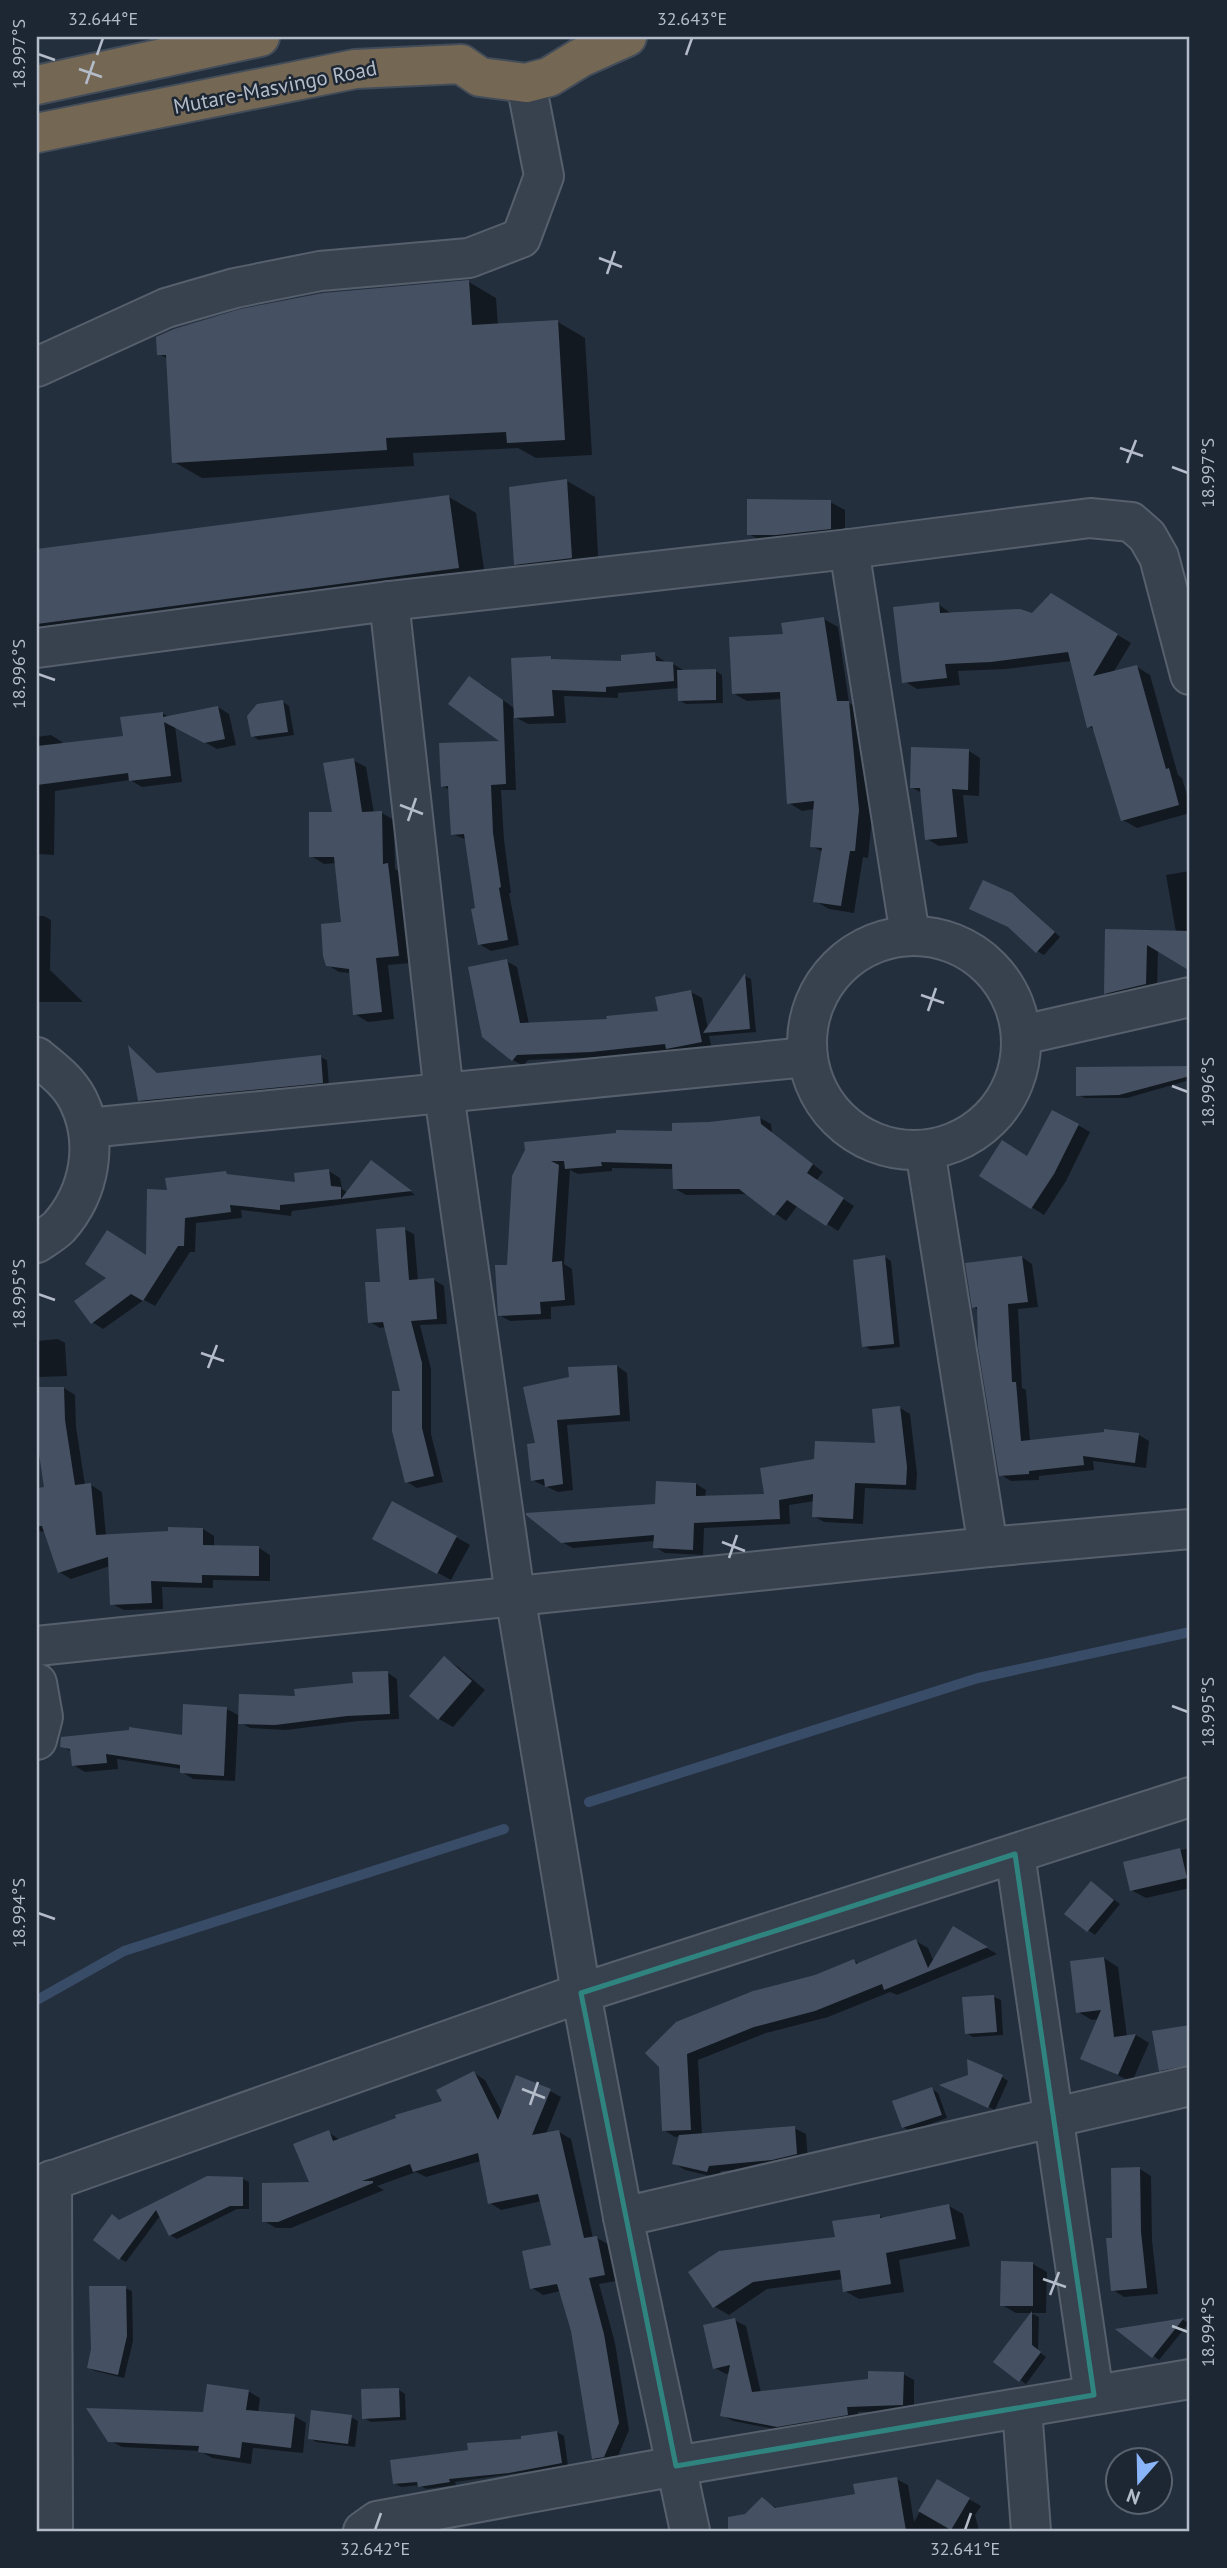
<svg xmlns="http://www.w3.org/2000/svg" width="1227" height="2568" viewBox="0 0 1227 2568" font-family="'PT Sans',sans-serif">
	<rect width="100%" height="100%" fill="#242f3e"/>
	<g fill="#0007">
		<polygon points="469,282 496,298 498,325 558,322 585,338 592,455 536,458 518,448 413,453 414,466 202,478 174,462 168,359 159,354"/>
		<polygon points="567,481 595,497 599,573 543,580 516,564"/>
		<polygon points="449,497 476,513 486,583 37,643 37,551"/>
		<polygon points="830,502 845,510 845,536 763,542 749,534"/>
		<polygon points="1065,603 1131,643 1113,673 1137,667 1150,675 1178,775 1182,778 1190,805 1190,813 1137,828 1123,820 1094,730 1089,726 1072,661 1006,669 958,671 960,685 917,689 904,681 938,604 952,614 1032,615"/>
		<polygon points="824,619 838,627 849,703 862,711 872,818 868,858 863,857 854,913 829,909 815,901 823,852 812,846 815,809 802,811 789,803 782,699 747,701 733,693 785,635"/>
		<polygon points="654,654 667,663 673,664 685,671 716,671 722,675 723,703 686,704 679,700 679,688 618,693 618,698 564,696 566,723 528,724 513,716 516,790 501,790 504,840 511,893 509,893 519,945 491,951 479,944 477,909 467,840 452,834 450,790 442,786 504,742 481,684 515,709 550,658 556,661 623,663"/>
		<polygon points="283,702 289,706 294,735 259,740 252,736"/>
		<polygon points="218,707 229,714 236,745 217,749 175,726 182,782 142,787 130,780 55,791 54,855 37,854 37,737 51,735 62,742 63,745 125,737 162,713 170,718"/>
		<polygon points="969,751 980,758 979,796 963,795 968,843 939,846 927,839 922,793 911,787"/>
		<polygon points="353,760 366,767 374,813 382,813 394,820 395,869 401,872 411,963 388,965 394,1019 368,1022 355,1014 351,973 339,972 326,964 343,924 337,863 324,864 311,856 334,814"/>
		<polygon points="1190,871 1190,969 1158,949 1157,990 1116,999 1106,993 1107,931 1176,932 1166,875"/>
		<polygon points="1019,899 1060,937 1044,955 1037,951"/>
		<polygon points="37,916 44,916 51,920 50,970 83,1002 37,1002"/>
		<polygon points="506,961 517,967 529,1024 608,1021 660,1012 691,992 702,998 708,1029 745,976 751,979 756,1032 709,1036 712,1048 678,1054 670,1050 602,1057 528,1060 523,1066 513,1060"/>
		<polygon points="131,1048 159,1075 320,1057 327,1060 329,1086 146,1104 139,1100"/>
		<polygon points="1190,1068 1190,1080 1127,1098 1085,1098 1078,1095"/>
		<polygon points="760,1118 771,1124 772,1133 823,1172 816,1181 854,1206 838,1231 798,1205 786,1221 749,1194 686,1195 674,1188 674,1169 612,1168 612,1171 578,1174 570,1170 564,1264 572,1269 575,1305 551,1307 551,1319 510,1321 499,1315 526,1151 674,1133 709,1124"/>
		<polygon points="1078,1125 1090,1132 1066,1181 1044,1215 982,1176 1028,1158"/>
		<polygon points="378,1166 415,1195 292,1211 291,1216 241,1210 242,1218 196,1223 195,1252 190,1252 155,1306 144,1300 103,1329 92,1322 148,1257 169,1192 226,1173 233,1177 297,1184 329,1171 340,1178 342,1189 348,1193"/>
		<polygon points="404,1229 414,1234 418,1281 434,1280 444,1286 447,1324 420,1325 431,1369 431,1434 443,1482 417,1488 407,1482 402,1393 386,1327 380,1328 370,1322 382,1283"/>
		<polygon points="885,1257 891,1261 900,1347 871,1350 864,1346"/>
		<polygon points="1022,1257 1032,1264 1038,1307 1018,1309 1022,1388 1026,1390 1030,1441 1139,1435 1149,1441 1146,1468 1093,1461 1094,1470 1039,1476 1039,1480 1011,1481 1001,1475 978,1310 974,1307"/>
		<polygon points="58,1339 65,1343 67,1376 40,1377 37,1376 37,1341"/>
		<polygon points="617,1366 627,1373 630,1421 567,1425 573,1490 558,1492 532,1480 537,1444 525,1389"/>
		<polygon points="64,1388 75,1395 76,1427 85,1485 91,1485 102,1492 106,1536 203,1529 214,1536 214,1547 259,1548 270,1555 270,1581 213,1580 213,1588 162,1587 163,1609 124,1610 112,1604 110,1566 71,1579 59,1572 46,1532 37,1531 37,1490 46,1489"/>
		<polygon points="900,1408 910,1414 917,1474 916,1490 865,1488 863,1524 824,1522 814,1516 815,1501 789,1505 790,1524 704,1528 703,1555 665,1553 655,1547 655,1541 573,1548 562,1542 657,1506 696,1484 706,1490 705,1497 766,1496 816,1460 877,1445"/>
		<polygon points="456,1537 470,1545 451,1580 388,1546"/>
		<polygon points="444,1658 458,1667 485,1690 453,1727 439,1719 412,1695"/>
		<polygon points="388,1673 397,1679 399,1719 358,1721 286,1730 250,1728 238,1721 235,1781 193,1779 182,1772 182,1769 117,1759 118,1769 85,1772 73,1765 72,1752 62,1746 184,1737 227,1709 240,1716"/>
		<polygon points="1190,1848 1190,1888 1146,1898 1131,1890 1125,1863"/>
		<polygon points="1092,1883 1120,1904 1095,1935 1067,1914"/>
		<polygon points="954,1929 997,1954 897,1995 890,1992 828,2017 766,2033 698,2060 702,2135 794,2128 806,2134 808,2160 784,2166 721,2171 719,2178 685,2170 674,2163 680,2136 675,2137 664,2130 661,2066 815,1976 854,1961 860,1964 916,1941 928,1948 934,1962"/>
		<polygon points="1104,1958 1118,1967 1127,2037 1136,2035 1149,2043 1132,2082 1082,2058 1099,2019 1092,2020 1078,2012"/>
		<polygon points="994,1997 1001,2000 1003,2035 973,2037 966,2033"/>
		<polygon points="1190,2027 1190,2074 1175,2078 1161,2070 1154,2033"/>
		<polygon points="474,2073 485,2080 503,2114 550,2091 561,2097 546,2134 559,2132 571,2139 593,2238 597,2238 608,2244 616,2281 599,2284 615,2343 629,2430 615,2463 605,2465 593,2458 572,2330 561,2291 543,2295 532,2288 553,2246 542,2201 501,2210 490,2203 481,2161 426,2177 416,2172 377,2186 384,2190 291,2228 276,2228 264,2221 312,2184 328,2132 340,2140 444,2102"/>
		<polygon points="1002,2077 1008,2081 995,2110 948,2088"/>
		<polygon points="932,2089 938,2093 947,2118 910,2131 903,2127"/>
		<polygon points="1140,2169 1151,2176 1152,2240 1158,2294 1124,2297 1113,2290"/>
		<polygon points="243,2179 249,2182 249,2209 237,2209 177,2239 170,2235 160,2216 126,2262 119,2258 120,2221"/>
		<polygon points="949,2206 963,2214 970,2246 899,2260 904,2292 859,2299 845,2291 843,2279 767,2289 729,2315 715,2307 691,2273 837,2238 879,2216 885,2218"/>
		<polygon points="1033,2264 1047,2272 1046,2313 1016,2313 1002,2305"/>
		<polygon points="125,2288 132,2291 133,2341 124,2378 95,2371 89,2368"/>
		<polygon points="1033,2314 1039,2317 1038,2351 1046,2357 1026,2384 996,2362"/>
		<polygon points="734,2320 746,2326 761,2393 870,2380 903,2374 914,2380 914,2411 858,2412 859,2420 790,2432 733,2421 722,2415 730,2373 726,2374 715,2368"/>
		<polygon points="1183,2320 1189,2323 1159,2360 1119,2330"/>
		<polygon points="399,2390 405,2394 406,2420 371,2422 364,2418"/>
		<polygon points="248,2391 260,2398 258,2413 294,2416 306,2423 303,2453 253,2448 251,2464 212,2458 200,2451 122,2447 109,2440 205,2414"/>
		<polygon points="351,2417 358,2421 355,2447 316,2442 310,2438"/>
		<polygon points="557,2432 564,2436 568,2466 455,2482 456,2485 426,2489 419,2485 401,2487 394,2483 470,2452"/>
		<polygon points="896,2479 908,2485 914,2522 937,2481 981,2506 975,2515 979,2531 744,2531 737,2524 762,2499 778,2509 857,2495"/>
	</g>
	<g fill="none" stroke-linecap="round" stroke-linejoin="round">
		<g stroke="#394c67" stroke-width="10">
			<polyline points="589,1802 978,1678 1190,1632"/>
			<polyline points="37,2000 124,1951 504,1829"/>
		</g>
	</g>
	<g fill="#455162">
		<polygon points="469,280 472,325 558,320 565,440 507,443 506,432 386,438 387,450 172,463 166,355 157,355 156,337 174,329 240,309 323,293"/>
		<polygon points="567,479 572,558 514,565 509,487"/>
		<polygon points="449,495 459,568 37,624 37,549"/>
		<polygon points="747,499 831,500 831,529 776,535 747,535"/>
		<polygon points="1051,593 1118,634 1093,676 1137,665 1166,769 1169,768 1179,805 1121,821 1092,726 1087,728 1068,652 991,662 945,664 947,678 902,683 893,607 939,602 940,613 1020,609 1032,613"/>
		<polygon points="824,617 837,701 849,701 859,810 855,851 850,851 841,906 813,902 822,848 810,847 814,801 787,804 780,692 732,694 729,637 783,634 781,623"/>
		<polygon points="655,652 656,661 673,662 674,681 606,687 606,692 552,690 554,716 514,718 511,658 551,656 551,659 621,661 621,655"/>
		<polygon points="716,669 716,700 678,701 677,670"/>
		<polygon points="469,676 503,700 506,784 491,785 493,833 501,887 499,888 508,940 478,945 471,909 475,908 464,834 451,835 448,786 441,787 439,743 499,741 448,704"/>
		<polygon points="283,700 288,732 251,737 247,716 257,704"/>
		<polygon points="218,706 225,739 204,743 164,722 171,776 129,781 128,773 37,785 37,746 123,736 120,717 163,712 163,717"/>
		<polygon points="911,747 969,749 968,790 952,789 957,837 925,840 920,788 910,788"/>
		<polygon points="354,758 362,812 382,811 383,864 388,863 399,956 376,958 382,1012 353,1015 349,969 326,966 323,956 321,924 341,922 334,857 309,857 309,812 332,812 323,763"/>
		<polygon points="983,880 1012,893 1055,932 1036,953 1008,927 969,909"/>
		<polygon points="1105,929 1190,931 1190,971 1147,945 1146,984 1104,994"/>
		<polygon points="507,959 520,1023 607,1019 606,1016 658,1011 655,997 691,990 702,1042 666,1049 665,1044 591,1052 517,1055 512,1061 482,1037 468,967"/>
		<polygon points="745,973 750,1029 703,1033"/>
		<polygon points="128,1045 157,1073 321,1055 323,1083 138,1101"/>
		<polygon points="1190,1066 1190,1076 1119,1095 1076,1096 1076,1067"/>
		<polygon points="1052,1110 1079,1124 1054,1174 1031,1209 979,1176 1002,1140 1027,1156"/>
		<polygon points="760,1116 761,1124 813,1164 807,1173 844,1198 826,1226 787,1200 774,1216 739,1189 673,1189 672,1164 601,1162 602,1166 565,1169 564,1161 551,1161 559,1165 552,1262 562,1261 565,1300 540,1302 541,1314 498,1316 495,1265 507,1265 512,1176 525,1150 524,1142 616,1133 616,1130 672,1131 672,1123 709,1122"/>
		<polygon points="371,1160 412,1191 341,1199"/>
		<polygon points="329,1169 331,1186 341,1187 341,1199 280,1205 280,1210 230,1205 231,1212 185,1218 184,1246 178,1246 143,1301 131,1294 91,1324 74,1301 106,1278 85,1264 107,1230 146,1255 147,1189 167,1190 165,1178 226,1171 227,1174 295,1182 294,1173"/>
		<polygon points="405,1227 409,1280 434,1278 437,1319 411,1321 422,1363 422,1428 434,1476 405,1483 392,1431 392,1391 400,1391 383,1322 368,1323 365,1282 380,1282 376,1229"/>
		<polygon points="885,1255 894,1344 862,1347 853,1260"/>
		<polygon points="1022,1256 1028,1302 1008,1304 1012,1382 1016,1382 1021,1441 1104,1432 1104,1429 1139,1433 1135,1463 1083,1456 1084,1465 1029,1471 1029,1474 999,1476 978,1347 977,1307 972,1308 965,1263"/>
		<polygon points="617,1365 620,1415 557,1420 563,1484 545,1487 544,1479 531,1481 527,1444 535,1443 523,1387 569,1377 568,1367"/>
		<polygon points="37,1387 64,1387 65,1420 75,1485 91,1483 96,1535 168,1531 168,1527 203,1528 203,1545 259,1546 259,1576 202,1575 202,1583 151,1581 152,1603 110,1605 108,1557 58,1573 42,1526 37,1526 37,1488 44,1487 37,1441 39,1440"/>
		<polygon points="900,1406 907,1467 906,1485 855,1483 853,1519 812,1517 813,1494 779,1500 780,1519 694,1523 693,1550 653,1548 654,1535 561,1543 526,1515 526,1513 655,1504 656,1481 696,1483 696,1496 764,1494 760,1468 814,1459 815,1441 875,1443 872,1409"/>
		<polygon points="392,1501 457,1536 437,1574 372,1539"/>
		<polygon points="444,1656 472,1681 438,1720 409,1696"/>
		<polygon points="388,1671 390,1714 347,1716 275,1725 238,1724 239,1694 295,1696 294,1689 353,1683 352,1672"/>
		<polygon points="183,1704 227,1707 224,1776 180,1773 180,1765 106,1754 107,1763 72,1766 70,1749 60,1747 61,1737 129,1730 129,1727 182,1735"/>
		<polygon points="1180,1848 1187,1878 1130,1891 1123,1862"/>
		<polygon points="1091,1881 1114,1900 1087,1932 1064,1914"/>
		<polygon points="953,1926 988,1947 884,1990 882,1984 815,2011 754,2027 687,2054 691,2130 662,2131 659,2067 645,2053 676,2022 753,1991 815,1975 854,1959 856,1964 916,1939 928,1968"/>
		<polygon points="1104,1957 1114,2037 1136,2034 1118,2075 1080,2059 1101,2010 1076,2013 1070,1961"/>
		<polygon points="994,1995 997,2032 965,2034 962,1997"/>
		<polygon points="1190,2025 1190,2065 1159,2071 1152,2031"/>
		<polygon points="967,2059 1003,2075 988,2108 939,2085 968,2075"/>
		<polygon points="474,2071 498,2120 516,2075 551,2089 532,2135 559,2130 584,2238 597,2236 605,2275 589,2278 604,2334 619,2423 604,2457 592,2459 571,2331 557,2284 530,2289 522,2251 551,2245 538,2194 488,2204 478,2153 413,2172 410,2164 362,2181 373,2181 373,2183 278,2222 262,2222 262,2183 309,2182 293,2144 329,2130 333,2141 396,2118 395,2115 442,2101 436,2090"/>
		<polygon points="932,2087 942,2115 902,2128 892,2101"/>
		<polygon points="795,2126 797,2154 772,2160 709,2166 707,2172 672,2164 679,2135"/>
		<polygon points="1140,2167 1141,2232 1147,2288 1111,2291 1106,2238 1112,2238 1111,2168"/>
		<polygon points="207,2176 243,2177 243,2206 230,2206 169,2236 156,2210 119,2260 93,2240 112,2214 119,2220"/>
		<polygon points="949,2204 956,2239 886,2253 891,2284 843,2292 840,2270 753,2282 713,2308 688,2272 719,2251 835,2237 832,2221 880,2214 880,2218"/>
		<polygon points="1001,2261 1033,2262 1033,2306 1000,2306"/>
		<polygon points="89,2286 126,2286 127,2336 118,2375 87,2368 91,2349"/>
		<polygon points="1032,2311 1032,2345 1041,2352 1019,2382 993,2362"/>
		<polygon points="735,2318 752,2392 868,2379 868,2371 904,2372 903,2405 847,2407 848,2415 777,2427 720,2416 730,2365 713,2369 703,2325"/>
		<polygon points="1184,2318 1152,2358 1115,2329"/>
		<polygon points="207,2384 249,2390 246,2410 295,2414 291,2448 242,2442 240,2458 198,2452 199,2446 108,2442 86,2408 203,2412"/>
		<polygon points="399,2388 400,2417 362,2419 361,2389"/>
		<polygon points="311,2410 352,2415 348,2444 308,2439"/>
		<polygon points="557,2431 562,2463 509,2473 449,2479 450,2482 418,2487 417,2482 393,2484 390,2460 468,2450 467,2443 521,2439 521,2436"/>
		<polygon points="897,2477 906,2531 728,2531 728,2517 745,2514 762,2497 775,2508 855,2494 853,2484"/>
		<polygon points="937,2479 970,2498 951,2530 918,2511"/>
	</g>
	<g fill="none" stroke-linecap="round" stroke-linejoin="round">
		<defs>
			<g id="minor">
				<polyline points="37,367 166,308 235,288 320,271 469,258 521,238 544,176 526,83"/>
				<polyline points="849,549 910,935"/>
				<polyline points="389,601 444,1094 515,1595 581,1993 623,2217 690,2531"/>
				<polyline points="37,648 389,601 849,549 1090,518 1131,522 1147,536 1159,557 1190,675"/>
				<circle cx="914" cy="1043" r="107"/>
				<polyline points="1022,1035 1190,997"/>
				<path d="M 37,1057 C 52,1069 69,1082 78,1100 C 99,1142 90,1192 59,1227 C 53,1233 44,1238 37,1243"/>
				<polyline points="88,1128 807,1057"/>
				<polyline points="925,1150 988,1547"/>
				<polyline points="37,1646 988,1547 1190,1529"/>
				<polyline points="37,1683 43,1717 37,1740"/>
				<polyline points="1015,1854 1094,2395"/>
				<polyline points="52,2180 53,2531"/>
				<polyline points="37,2186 581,1993 1190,1797"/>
				<polyline points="623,2217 1190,2086"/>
				<polyline points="1022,2408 1031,2531"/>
				<polyline points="363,2531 377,2521 676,2466 1190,2379"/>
			</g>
			<g id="highway">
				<polyline points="37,85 260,37"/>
				<polyline points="37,133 355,69 461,64 480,77 526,83 549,77 580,58 627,37"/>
			</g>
		</defs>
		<use href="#minor" stroke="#565f6c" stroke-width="42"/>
		<use href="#highway" stroke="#434c59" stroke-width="42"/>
		<use href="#minor" stroke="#38414e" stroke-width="38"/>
		<use href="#highway" stroke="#746855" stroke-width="38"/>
	</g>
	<path fill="none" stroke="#308480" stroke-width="5" stroke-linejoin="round" d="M 1015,1854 L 1094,2395 L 676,2466 L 581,1993 Z"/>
	<path fill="none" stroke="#b4bcc9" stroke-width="2.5" d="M 38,54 L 55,60M 97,55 L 103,38M 686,55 L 692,38M 79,69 L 102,77M 86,84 L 94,61M 599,258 L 622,267M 607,274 L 615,251M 1120,448 L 1143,456M 1127,463 L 1136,440M 1172,467 L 1188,473M 38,674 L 55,680M 400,805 L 423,814M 408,821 L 416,798M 921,995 L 944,1003M 928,1011 L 936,988M 1172,1086 L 1188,1092M 38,1294 L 55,1300M 201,1353 L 224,1361M 208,1368 L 217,1345M 722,1542 L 745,1551M 729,1558 L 737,1535M 1172,1706 L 1188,1712M 38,1913 L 55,1919M 522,2089 L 545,2098M 530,2105 L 538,2082M 1043,2279 L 1066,2287M 1050,2295 L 1059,2272M 1172,2326 L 1188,2332M 375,2530 L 381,2513M 965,2530 L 971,2513"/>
	<g text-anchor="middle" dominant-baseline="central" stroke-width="5" stroke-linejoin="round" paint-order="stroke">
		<g font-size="21" fill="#b4bcc9" stroke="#1d2633">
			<text transform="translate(275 87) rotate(-11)">Mutare-Masvingo Road</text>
		</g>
	</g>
	<rect width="1227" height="2568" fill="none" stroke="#1d2633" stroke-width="77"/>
	<g transform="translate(1139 2481) rotate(200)"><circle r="33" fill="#1d2633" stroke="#59626f" stroke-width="2"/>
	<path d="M0-5L12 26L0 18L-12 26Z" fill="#8ab4f8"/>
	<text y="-10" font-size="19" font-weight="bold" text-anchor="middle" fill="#b4bcc9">N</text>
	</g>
	<rect x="38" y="38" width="1150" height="2492" fill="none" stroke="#b4bcc9" stroke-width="2.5"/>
	<g font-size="18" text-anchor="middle" fill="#b4bcc9">
		<text x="103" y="25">32.644°E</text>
		<text x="692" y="25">32.643°E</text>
		<text transform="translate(19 54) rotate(-90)" y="6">18.997°S</text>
		<text transform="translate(1208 473) rotate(-90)" y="6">18.997°S</text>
		<text transform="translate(19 674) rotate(-90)" y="6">18.996°S</text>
		<text transform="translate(1208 1092) rotate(-90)" y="6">18.996°S</text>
		<text transform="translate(19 1294) rotate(-90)" y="6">18.995°S</text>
		<text transform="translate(1208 1712) rotate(-90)" y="6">18.995°S</text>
		<text transform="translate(19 1913) rotate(-90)" y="6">18.994°S</text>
		<text transform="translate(1208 2332) rotate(-90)" y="6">18.994°S</text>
		<text x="375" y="2555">32.642°E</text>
		<text x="965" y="2555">32.641°E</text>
	</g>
</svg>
